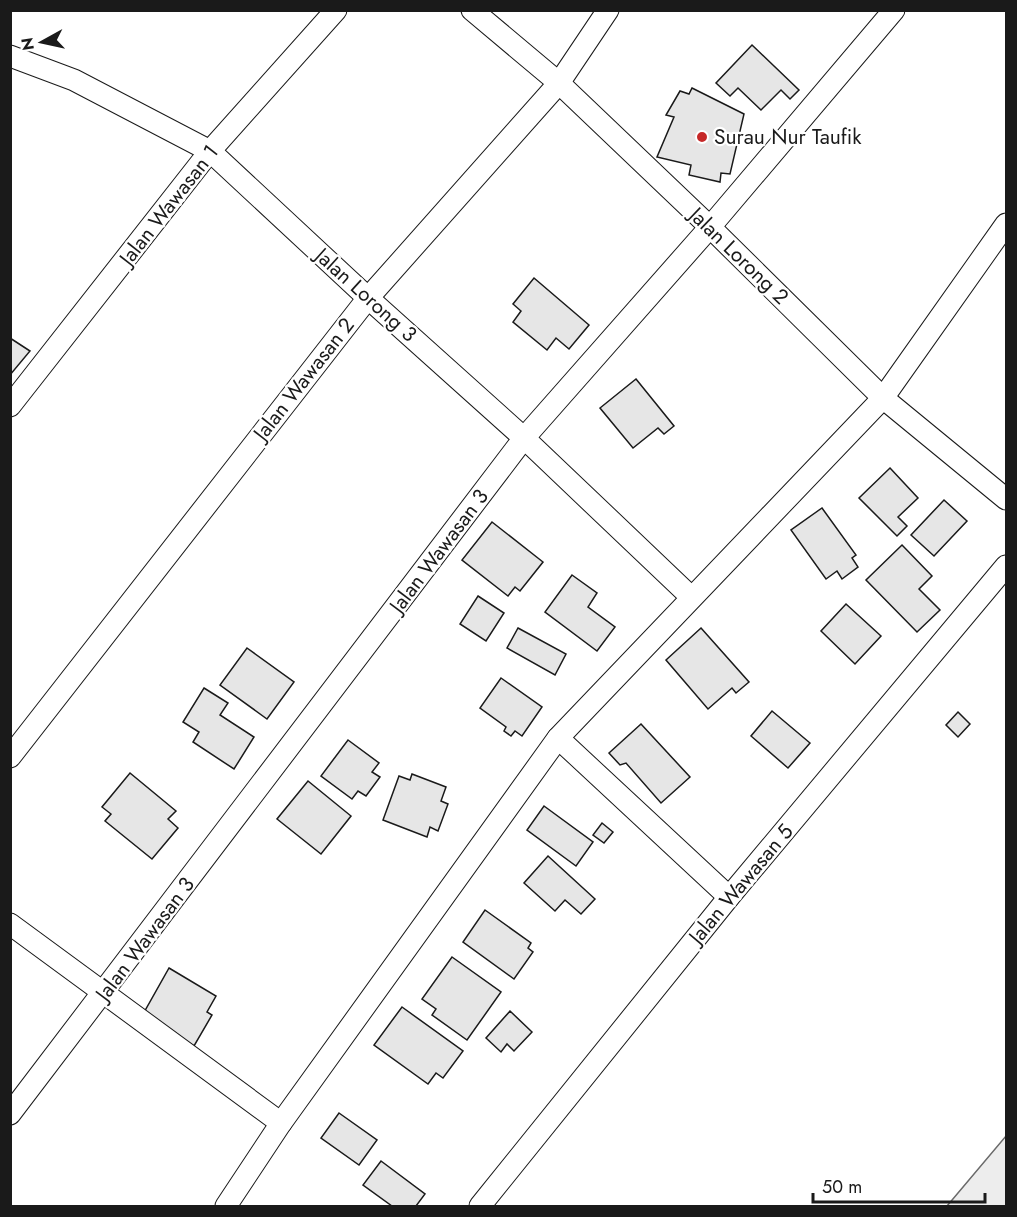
<svg xmlns="http://www.w3.org/2000/svg" width="1017" height="1217" viewBox="0 0 1017 1217" font-family="Jost,sans-serif">
	<rect width="100%" height="100%" fill="#fff"/>
	<polygon fill="#ededed" stroke="#6a6a6a" stroke-width="1.5" points="1006,1136 1006,1206 947,1206"/>
	<g fill="#e6e6e6" stroke="#1a1a1a" stroke-width="1.5">
		<polygon points="752,45 799,90 790,99 781,90 761,110 738,88 730,96 716,83"/>
		<polygon points="692,88 744,114 730,174 721,173 720,182 689,175 691,165 657,157 674,117 666,115 680,91 689,94"/>
		<polygon points="534,278 589,325 569,349 556,338 547,350 513,322 521,311 513,304"/>
		<polygon points="10,338 30,351 10,375"/>
		<polygon points="636,379 674,426 664,434 658,428 633,448 600,408"/>
		<polygon points="890,468 918,498 898,517 907,526 897,536 859,498"/>
		<polygon points="944,500 967,521 934,556 911,535"/>
		<polygon points="822,508 856,555 852,558 858,567 842,579 837,571 826,579 791,530"/>
		<polygon points="492,522 543,562 520,591 515,587 508,596 462,560"/>
		<polygon points="902,545 932,576 919,589 940,610 917,632 866,580"/>
		<polygon points="572,575 597,593 588,607 615,627 597,651 545,612"/>
		<polygon points="478,596 504,613 486,641 460,624"/>
		<polygon points="846,604 881,636 855,664 821,631"/>
		<polygon points="518,628 566,654 555,675 507,648"/>
		<polygon points="701,628 749,682 736,693 732,688 708,709 666,660"/>
		<polygon points="247,648 294,682 267,719 220,685"/>
		<polygon points="501,678 542,707 522,736 515,731 511,736 504,731 506,727 480,708"/>
		<polygon points="204,688 228,703 220,715 254,737 234,769 193,742 199,732 183,722"/>
		<polygon points="772,711 810,743 788,768 751,736"/>
		<polygon points="958,712 970,724 958,737 946,725"/>
		<polygon points="641,724 690,777 661,803 626,763 620,765 609,753"/>
		<polygon points="348,740 379,763 372,772 380,777 366,796 358,791 352,799 321,776"/>
		<polygon points="130,773 176,811 168,819 178,828 152,859 105,821 111,814 102,807"/>
		<polygon points="412,774 446,787 441,801 448,804 438,831 430,827 427,837 383,820 399,776 410,780"/>
		<polygon points="308,781 351,816 321,854 277,819"/>
		<polygon points="544,806 593,842 576,866 527,830"/>
		<polygon points="602,823 613,832 604,843 593,835"/>
		<polygon points="548,856 595,899 581,914 565,900 555,911 524,883"/>
		<polygon points="485,910 531,943 528,948 533,952 514,979 463,942"/>
		<polygon points="452,957 501,992 467,1040 432,1015 436,1009 422,999"/>
		<polygon points="169,968 216,996 207,1012 212,1015 194,1046 142,1016"/>
		<polygon points="402,1007 463,1051 443,1078 436,1073 428,1084 374,1045"/>
		<polygon points="510,1011 532,1032 514,1051 507,1044 501,1052 486,1038"/>
		<polygon points="339,1113 377,1140 359,1165 321,1138"/>
		<polygon points="381,1161 425,1194 416,1206 392,1206 363,1185"/>
	</g>
	<g fill="none" stroke-linecap="round" stroke-linejoin="round">
		<defs>
			<g id="street">
				<polyline points="472,10 559,83 710,227 883,398 1006,499"/>
				<polyline points="10,56 74,80 210,151 368,298 524,438 691,597"/>
				<polyline points="10,406 210,151 336,10"/>
				<polyline points="558,738 729,897"/>
				<polyline points="10,757 368,298 559,83 608,10"/>
				<polyline points="10,924 281,1123"/>
				<polyline points="10,1114 524,438 710,227 894,10"/>
				<polyline points="226,1206 281,1123 558,738 883,398 1006,224"/>
				<polyline points="480,1206 729,897 1006,566"/>
			</g>
		</defs>
		<use href="#street" stroke="#1a1a1a" stroke-width="23"/>
		<use href="#street" stroke="#fff" stroke-width="21"/>
	</g>
	<circle fill="#c62828" stroke="#fff" stroke-width="2" cx="702" cy="137" r="6"/>
	<g text-anchor="middle" dominant-baseline="central" stroke-width="4.5" stroke-linejoin="round" paint-order="stroke">
		<g font-size="21" fill="#1a1a1a" stroke="#fff" text-anchor="start">
			<text x="714" y="137">Surau Nur Taufik</text>
		</g>
		<g font-size="21" fill="#1a1a1a" stroke="#fff">
			<text transform="translate(169 205) rotate(-52)">Jalan Wawasan 1</text>
			<text transform="translate(739 256) rotate(44)">Jalan Lorong 2</text>
			<text transform="translate(366 295) rotate(42)">Jalan Lorong 3</text>
			<text transform="translate(304 379) rotate(-52)">Jalan Wawasan 2</text>
			<text transform="translate(439 551) rotate(-53)">Jalan Wawasan 3</text>
			<text transform="translate(741 884) rotate(-50)">Jalan Wawasan 5</text>
			<text transform="translate(145 939) rotate(-53)">Jalan Wawasan 3</text>
		</g>
	</g>
	<rect width="1017" height="1217" fill="none" stroke="#1a1a1a" stroke-width="24"/>
	<g transform="translate(42 42) rotate(262)" stroke="#ffffff" stroke-width="4.5" paint-order="stroke">
	<path d="M0-4.5L10 22L0 15L-10 22Z" fill="#1a1a1a"/>
	<text y="-9" font-size="16" font-weight="bold" text-anchor="middle" fill="#1a1a1a">N</text>
	</g>
	<path d="M813 1193v9h172v-9" fill="none" stroke="#1a1a1a" stroke-width="3"/>
	<text x="822" y="1193" font-size="18" fill="#1a1a1a" stroke="#ffffff" stroke-width="4.5" paint-order="stroke">50 m</text>
</svg>
